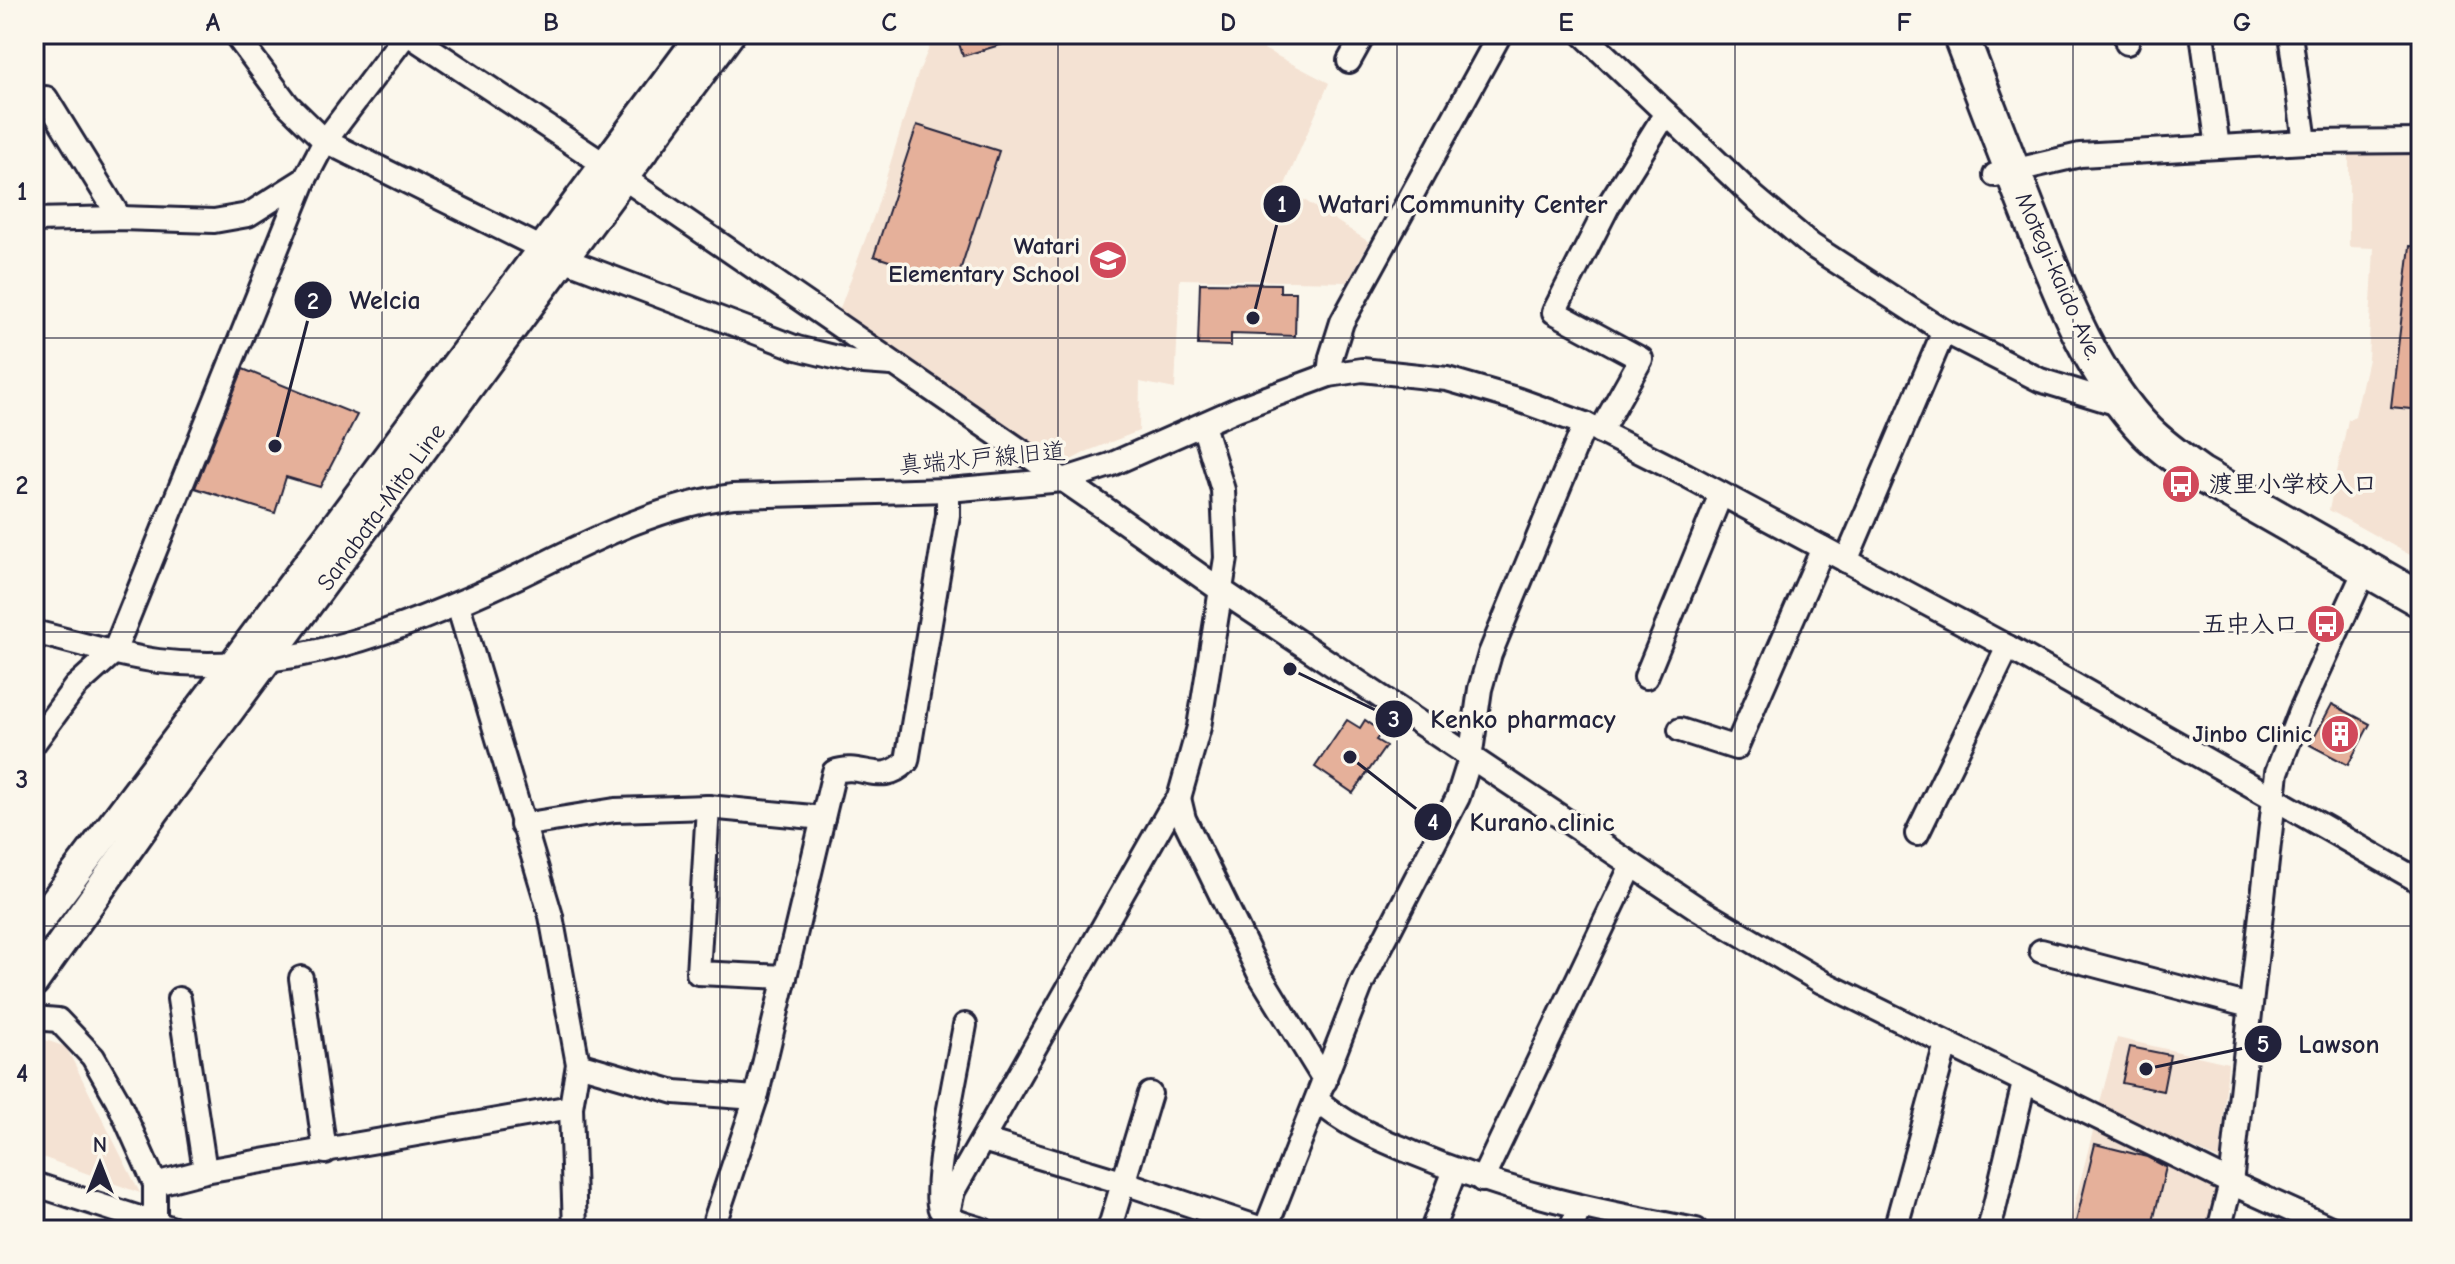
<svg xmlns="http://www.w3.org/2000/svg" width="2455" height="1264" viewBox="0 0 2455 1264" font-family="'Comic Neue','Klee One',sans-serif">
	<rect width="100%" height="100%" fill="#fbf7ec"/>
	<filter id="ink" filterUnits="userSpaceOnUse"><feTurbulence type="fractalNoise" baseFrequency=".0125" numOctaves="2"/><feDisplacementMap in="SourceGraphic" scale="16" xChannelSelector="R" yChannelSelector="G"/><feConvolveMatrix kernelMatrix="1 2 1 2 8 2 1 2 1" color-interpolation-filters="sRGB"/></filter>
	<g filter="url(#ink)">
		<g fill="#f4e2d3">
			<polygon points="935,34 1235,34 1329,83 1284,187 1369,242 1348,282 1180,279 1175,389 1140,382 1139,431 1088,451 1067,462 1041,454 913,368 839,311 876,210 917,76"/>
			<polygon points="2401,147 2421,147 2421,561 2329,510 2348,420 2355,416 2368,359 2374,248 2349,247 2349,155 2394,155"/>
			<polygon points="34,1036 66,1047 140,1193 34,1154"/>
			<polygon points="2117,1038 2228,1063 2220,1160 2099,1106"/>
			<polygon points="2093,1131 2220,1185 2209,1230 2068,1230"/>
		</g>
		<g fill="#e5b09a" stroke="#22223b" stroke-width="2">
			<polygon points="956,34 1022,34 1023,38 963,56"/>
			<polygon points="917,125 999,151 956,283 874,256"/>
			<polygon points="2410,246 2421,247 2421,410 2391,407"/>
			<polygon points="1200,283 1280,284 1280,292 1296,292 1295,336 1231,334 1231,346 1198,345"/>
			<polygon points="243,369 357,415 320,487 286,477 275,513 195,488"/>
			<polygon points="2332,704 2370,724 2348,765 2310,745"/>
			<polygon points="1347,720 1360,728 1365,720 1382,732 1376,740 1386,746 1353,793 1315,767"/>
			<polygon points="2130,1047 2170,1055 2163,1091 2122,1083"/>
			<polygon points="2095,1144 2147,1157 2166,1167 2151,1230 2074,1230"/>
		</g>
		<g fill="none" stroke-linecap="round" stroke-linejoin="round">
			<defs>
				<g id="minor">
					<polyline points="235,34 288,105 325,141 563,259 797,348 850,361 891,364"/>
					<polyline points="408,34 605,165 1107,510 1222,591 1697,908 1822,982 2231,1183 2335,1230"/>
					<polyline points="1583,34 1754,197 1811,245 1944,331 2040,380 2125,406"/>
					<polyline points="2126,34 2127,43"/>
					<polyline points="2202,34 2218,147"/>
					<polyline points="2290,34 2305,142"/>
					<polyline points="1349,61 1364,34"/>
					<polyline points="46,98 120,218"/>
					<polyline points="1995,175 2080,155 2305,142 2421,141"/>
					<polyline points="34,220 120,218 214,221 248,215 305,179 325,141 406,34"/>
					<polyline points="1329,375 1331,357 1342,322 1500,34"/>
					<polyline points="1600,432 1641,359 1554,312 1608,206 1666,113"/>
					<polyline points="1846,561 1944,331"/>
					<path d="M 34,632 C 75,642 116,655 158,661 C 286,677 406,629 519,576 C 587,543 658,505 733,496 L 948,490 L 1063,480 L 1110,465 L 1237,409 L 1329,375 L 1362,370 L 1447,379 L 1516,399 L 1585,424 L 1686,475 L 2008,647 L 2421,882"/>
					<polyline points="1646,677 1721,494"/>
					<polyline points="1680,730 1736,748 1823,548"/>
					<polyline points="34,743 75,687 114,652 305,179"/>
					<polyline points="1179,798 1184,819 1260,975 1325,1081"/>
					<polyline points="708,807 698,973 785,977"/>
					<polyline points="522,825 615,810 708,807 823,818"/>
					<polyline points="1917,834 2008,647"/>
					<polyline points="2041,951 2250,1006"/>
					<polyline points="301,978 325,1152"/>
					<polyline points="179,999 205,1171"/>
					<polyline points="34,1018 58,1020 93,1057 117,1099 155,1184 155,1223"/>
					<path d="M 965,1025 C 960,1055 930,1189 940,1209 C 947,1222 970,1225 983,1230"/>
					<polyline points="578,1064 675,1092 756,1098"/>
					<path d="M 1317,1100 C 1346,1126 1378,1138 1413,1153 C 1509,1193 1595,1211 1696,1230"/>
					<polyline points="571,1107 575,1230"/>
					<polyline points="983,1140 1125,1183 1265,1230 1362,983 1458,797 1470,759 1480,689 1490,654 1585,424"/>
					<polyline points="1482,1180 1632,865"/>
					<polyline points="34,1184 177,1230"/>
					<polyline points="155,1184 205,1171 571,1107 578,1064 551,916 458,605"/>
					<path d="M 712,1230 L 756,1098 L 834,772 C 862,761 881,788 907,761 L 948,515 L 948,490"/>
					<polyline points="944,1230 953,1191 1168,813 1179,798 1199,727 1226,558 1223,490 1203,425"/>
					<polyline points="1109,1230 1150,1094"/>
					<polyline points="1432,1230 1455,1170"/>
					<polyline points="1570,1230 1580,1208"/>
					<polyline points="1895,1230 1946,1044"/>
					<polyline points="1989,1230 2024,1083"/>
					<polyline points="2219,1230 2231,1183 2277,772 2300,712 2365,570"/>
				</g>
				<g id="major">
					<polyline points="34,928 208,698 702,34"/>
					<polyline points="34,982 155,811 730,34"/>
				</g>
				<path id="highway" d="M 1960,34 C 1984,97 2008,160 2033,223 C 2062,296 2091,374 2147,432 C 2163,448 2182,461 2200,474 L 2421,600"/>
			</defs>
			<use href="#minor" stroke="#22223b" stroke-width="28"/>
			<use href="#major" stroke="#22223b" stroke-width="34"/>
			<use href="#highway" stroke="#22223b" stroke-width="40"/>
			<use href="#minor" stroke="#fbf7ec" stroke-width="22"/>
			<use href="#major" stroke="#fbf7ec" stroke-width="28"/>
			<use href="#highway" stroke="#fbf7ec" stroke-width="34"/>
		</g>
	</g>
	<path fill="none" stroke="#22223b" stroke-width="2" stroke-opacity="0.55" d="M 382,34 L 382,1230M 720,34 L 720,1230M 1058,34 L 1058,1230M 1397,34 L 1397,1230M 1735,34 L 1735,1230M 2073,34 L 2073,1230M 34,338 L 2421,338M 34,632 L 2421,632M 34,926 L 2421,926"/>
	<defs>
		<symbol id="school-disc" viewBox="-11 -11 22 22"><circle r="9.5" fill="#d1495b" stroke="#fbf7ec"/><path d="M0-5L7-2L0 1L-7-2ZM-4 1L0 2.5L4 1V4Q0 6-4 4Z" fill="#fff"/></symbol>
		<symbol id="bus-disc" viewBox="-11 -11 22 22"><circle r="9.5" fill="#d1495b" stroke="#fbf7ec"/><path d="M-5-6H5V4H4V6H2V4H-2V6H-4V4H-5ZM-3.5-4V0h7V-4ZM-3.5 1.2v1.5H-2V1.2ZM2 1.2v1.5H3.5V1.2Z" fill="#fff"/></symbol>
		<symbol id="building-disc" viewBox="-11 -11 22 22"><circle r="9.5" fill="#d1495b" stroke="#fbf7ec"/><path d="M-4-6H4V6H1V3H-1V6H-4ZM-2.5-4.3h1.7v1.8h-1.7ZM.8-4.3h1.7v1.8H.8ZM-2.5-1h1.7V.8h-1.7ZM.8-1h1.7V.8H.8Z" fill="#fff"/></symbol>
	</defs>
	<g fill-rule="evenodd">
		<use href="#school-disc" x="1086" y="238" width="44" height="44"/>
		<use href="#bus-disc" x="2159" y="462" width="44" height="44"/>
		<use href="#bus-disc" x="2304" y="602" width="44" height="44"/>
		<use href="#building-disc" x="2318" y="712" width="44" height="44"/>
	</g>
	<g text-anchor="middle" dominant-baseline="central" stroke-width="7" stroke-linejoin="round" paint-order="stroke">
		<g font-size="24" font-weight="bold" fill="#22223b" stroke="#fbf7ec" text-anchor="end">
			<text x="1080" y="246">Watari<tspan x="1080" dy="28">Elementary School</tspan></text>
			<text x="2209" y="484" text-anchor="start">渡里小学校入口</text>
			<text x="2298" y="624">五中入口</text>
			<text x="2312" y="734">Jinbo Clinic</text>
		</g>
		<g font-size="24" fill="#22223b" stroke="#fbf7ec">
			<text transform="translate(2059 276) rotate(66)">Motegi-kaido Ave.</text>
			<text transform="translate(982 458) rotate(-5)">真端水戸線旧道</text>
			<text transform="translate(381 507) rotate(-54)">Sanabata-Mito Line</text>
		</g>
	</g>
	<path fill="none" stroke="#22223b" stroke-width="3" d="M1253 318L1282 204M275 446L313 300M1290 669L1394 719M1350 757L1433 822M2146 1069L2263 1044"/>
	<g fill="#22223b" stroke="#fbf7ec" stroke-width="3">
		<circle cx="1253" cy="318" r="8"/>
		<circle cx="275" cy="446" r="8"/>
		<circle cx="1290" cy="669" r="8"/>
		<circle cx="1350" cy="757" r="8"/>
		<circle cx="2146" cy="1069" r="8"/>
		<circle cx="1282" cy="204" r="20"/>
		<circle cx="313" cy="300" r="20"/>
		<circle cx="1394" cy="719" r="20"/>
		<circle cx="1433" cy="822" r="20"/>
		<circle cx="2263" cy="1044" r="20"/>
	</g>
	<g font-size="24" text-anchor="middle" font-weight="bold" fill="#fff">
		<text x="1282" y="212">1</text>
		<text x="313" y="309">2</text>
		<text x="1394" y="727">3</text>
		<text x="1433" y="830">4</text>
		<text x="2263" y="1052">5</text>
	</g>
	<g font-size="26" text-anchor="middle" font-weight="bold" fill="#22223b" stroke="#fbf7ec" stroke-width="7" stroke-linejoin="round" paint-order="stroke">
		<text x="1463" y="213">Watari Community Center</text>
		<text x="385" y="309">Welcia</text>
		<text x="1523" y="728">Kenko pharmacy</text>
		<text x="1542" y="831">Kurano clinic</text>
		<text x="2339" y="1053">Lawson</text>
	</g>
	<rect width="2455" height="1264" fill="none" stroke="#fbf7ec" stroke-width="88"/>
	<g transform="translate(100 1164)" stroke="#fbf7ec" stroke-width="6" paint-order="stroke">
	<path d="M0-6L14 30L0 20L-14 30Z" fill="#22223b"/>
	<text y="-12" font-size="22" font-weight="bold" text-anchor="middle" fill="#22223b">N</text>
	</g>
	<rect x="44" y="44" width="2367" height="1176" fill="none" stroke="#22223b" stroke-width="3"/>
	<g font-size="26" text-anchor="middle" font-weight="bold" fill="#22223b">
		<text x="213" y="31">A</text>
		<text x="551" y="31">B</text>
		<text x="889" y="31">C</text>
		<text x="1228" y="31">D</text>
		<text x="1566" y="31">E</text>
		<text x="1904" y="31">F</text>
		<text x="2242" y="31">G</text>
		<text x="22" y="200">1</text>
		<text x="22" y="494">2</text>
		<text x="22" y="788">3</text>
		<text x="22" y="1082">4</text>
	</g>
</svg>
